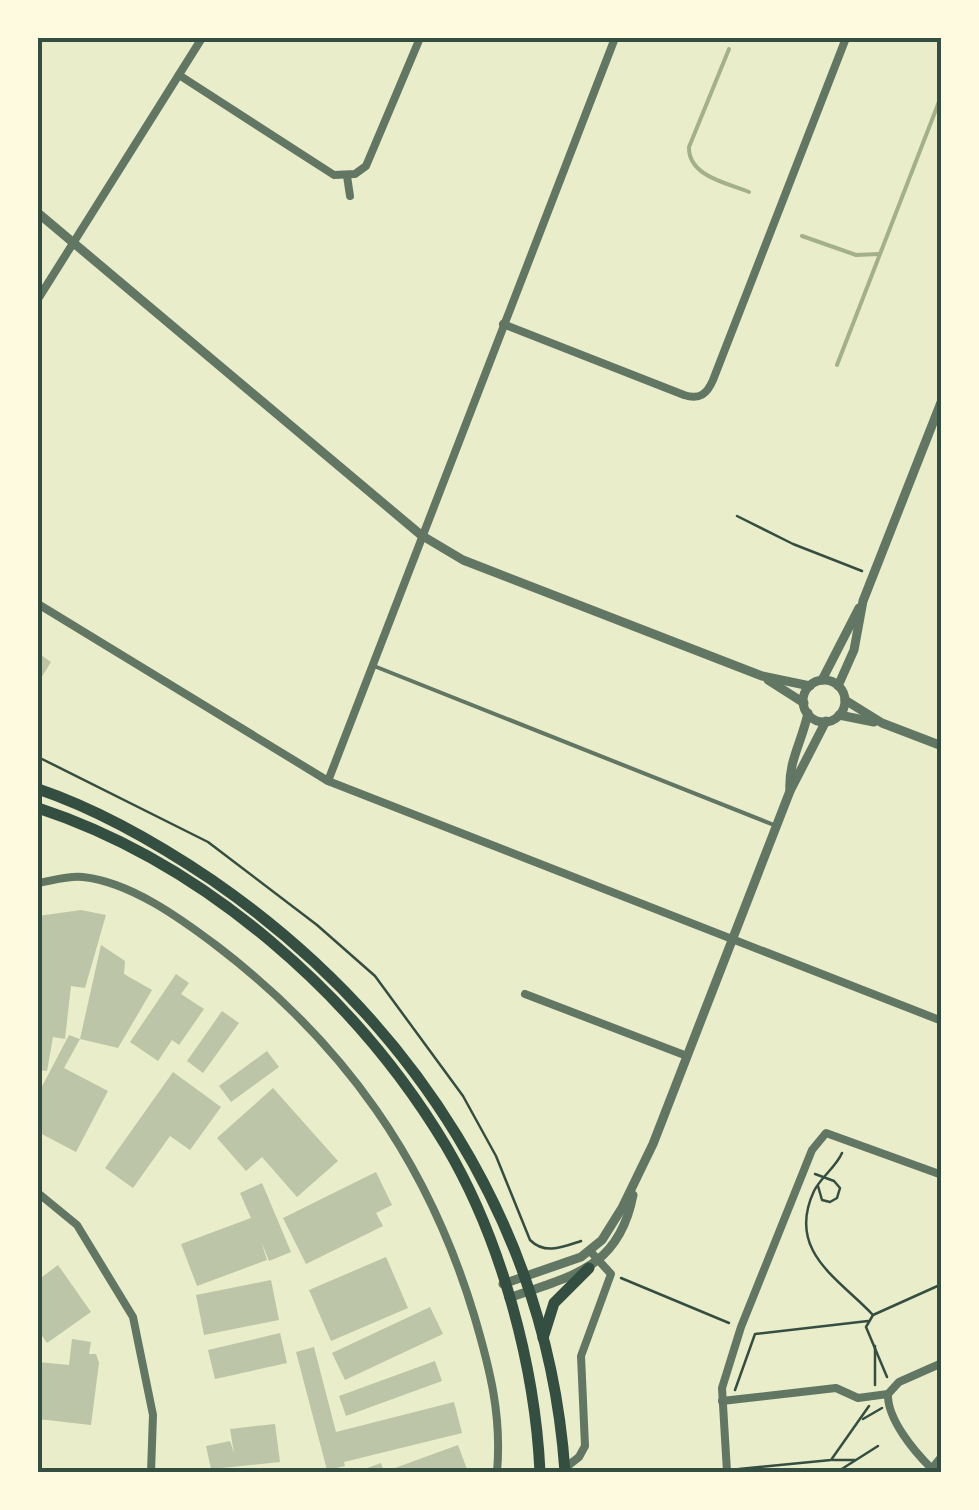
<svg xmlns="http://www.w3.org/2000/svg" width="979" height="1510" viewBox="0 0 979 1510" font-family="'Work Sans',sans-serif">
	<rect width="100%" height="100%" fill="#e9edc9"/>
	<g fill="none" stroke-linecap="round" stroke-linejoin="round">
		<g stroke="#a3b18a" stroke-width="4">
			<path d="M 729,49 L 689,147 C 688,176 727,183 749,192"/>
			<polyline points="802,236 856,255 879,254"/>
			<polyline points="837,365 942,94"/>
		</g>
	</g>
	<g fill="#bcc5a7">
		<polygon points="38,653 51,662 38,683"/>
		<polygon points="81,910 106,915 85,988 71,986 65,1039 53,1037 47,1071 38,1070 38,916"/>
		<polygon points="101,945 125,961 124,974 152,990 118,1048 80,1039 64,1068 108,1091 76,1152 38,1132 38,1094 69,1035 80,1039"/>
		<polygon points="176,974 189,983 181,994 204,1009 179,1045 172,1040 158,1061 130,1042"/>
		<polygon points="222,1011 239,1023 203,1073 187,1061"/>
		<polygon points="267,1051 279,1067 231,1102 219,1086"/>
		<polygon points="173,1072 221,1107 190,1150 170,1136 133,1188 105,1168"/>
		<polygon points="273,1088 338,1161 297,1197 262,1157 246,1171 217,1138"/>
		<polygon points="376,1172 392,1205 376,1213 383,1226 306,1264 283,1218"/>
		<polygon points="262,1183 291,1252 269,1261 261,1241 267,1260 197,1286 181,1244 251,1218 240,1193"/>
		<polygon points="386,1257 408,1308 331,1341 309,1290"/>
		<polygon points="58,1265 91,1312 47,1343 38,1330 38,1280"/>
		<polygon points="271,1280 279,1320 204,1335 196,1295"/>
		<polygon points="430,1307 443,1334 345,1380 332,1353"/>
		<polygon points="280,1333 287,1363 215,1379 208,1350"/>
		<polygon points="72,1339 91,1342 89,1354 96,1354 99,1363 91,1425 38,1419 38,1362 69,1365"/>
		<polygon points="314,1347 336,1432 454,1402 462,1433 344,1462 345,1466 327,1470 296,1352"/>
		<polygon points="435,1361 442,1381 346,1416 339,1396"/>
		<polygon points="275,1424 280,1462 211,1469 206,1446 230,1441 234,1453 230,1429"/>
		<polygon points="458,1445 468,1472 356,1472 381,1463 384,1472"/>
	</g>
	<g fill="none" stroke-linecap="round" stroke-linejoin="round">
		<g stroke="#344e41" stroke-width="2.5">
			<polyline points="737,516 793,544 862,571"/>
			<path d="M 38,757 L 208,842 L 317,925 L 375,976 L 463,1096 L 496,1156 L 530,1240 C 545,1255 563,1247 581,1241"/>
			<path d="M 842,1153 C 836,1167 821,1177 814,1191 C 786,1251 838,1278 873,1315"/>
			<polyline points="815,1174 834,1181 840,1188 837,1198 830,1202 822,1200 818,1186"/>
			<polyline points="621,1278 729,1323"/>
			<polyline points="875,1346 875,1385"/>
			<polyline points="887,1377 866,1327 873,1315 942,1284"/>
			<polyline points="735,1390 755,1334 868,1321"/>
			<polyline points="863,1419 882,1408"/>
			<polyline points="833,1460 855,1460"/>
			<polyline points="739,1472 739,1469 831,1460 869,1406"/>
			<polyline points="837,1472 878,1446"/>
		</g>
		<polyline stroke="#617663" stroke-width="4" points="374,666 774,825"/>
		<g stroke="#617663" stroke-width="8">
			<polyline points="179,75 334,175 355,174 366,166 420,38"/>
			<polyline points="347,176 350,196"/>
			<polyline points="38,299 202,38"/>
			<path d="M 503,324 L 684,395 C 700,400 707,394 713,380 L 846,38"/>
			<polyline points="38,604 328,781 942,1021"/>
			<polyline points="328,781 615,38"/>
			<path d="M 38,883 C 51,881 69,875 83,877 C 130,882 180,918 217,946 C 344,1043 428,1162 474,1315 C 490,1369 502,1416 497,1472"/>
			<polyline points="525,994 687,1056"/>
			<polyline points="38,1193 77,1225 133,1317 153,1415 151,1472"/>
			<polyline points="722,1401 836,1388 858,1398 888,1394"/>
			<polyline points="565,1468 579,1457 585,1446 581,1356 611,1274 590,1251"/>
			<path d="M 931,1468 C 914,1451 887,1419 888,1394 L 899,1382 L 942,1363"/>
			<polyline points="727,1472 722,1388 741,1327 812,1150 826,1133 942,1175"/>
			<polyline points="929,1472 942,1456"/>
		</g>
		<g stroke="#617663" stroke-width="9">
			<polyline points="38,213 421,535 463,560 762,676 810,686"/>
			<polyline points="768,680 804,703"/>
			<polyline points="822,680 859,608"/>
			<circle cx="824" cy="701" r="21"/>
			<polyline points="838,686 854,650 863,601 942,400"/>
			<polyline points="845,700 882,723 942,746"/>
			<polyline points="839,715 874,722"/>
			<path d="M 790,791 C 788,761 802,742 808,713"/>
			<polyline points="503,1284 581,1257 602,1240 622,1208 653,1144 790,791 826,721"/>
			<path d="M 509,1298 C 571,1276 619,1269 633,1195"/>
		</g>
		<g stroke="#344e41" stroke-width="11">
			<path d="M 38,789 C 100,810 157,843 212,880 C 412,1018 548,1227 565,1472"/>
			<path d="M 38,808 C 205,863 356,996 446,1146 C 501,1239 535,1365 540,1472"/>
			<polyline points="543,1338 554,1303 589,1268"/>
		</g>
	</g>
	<rect width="979" height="1510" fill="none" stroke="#fefae0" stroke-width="80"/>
	<rect x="40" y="40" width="899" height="1430" fill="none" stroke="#344e41" stroke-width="4"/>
</svg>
